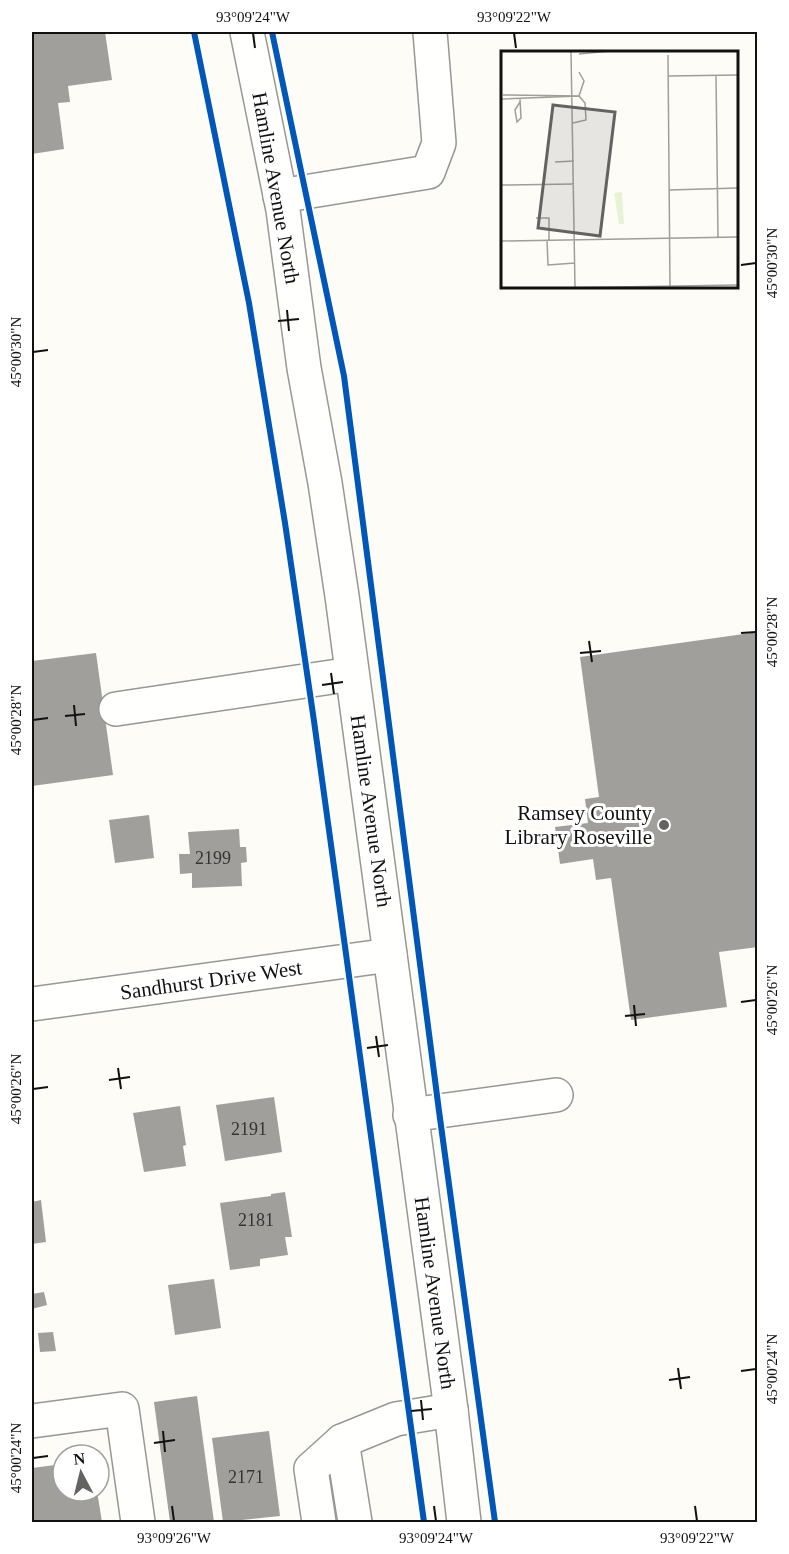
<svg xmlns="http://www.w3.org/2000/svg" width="789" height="1554" viewBox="0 0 789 1554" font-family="'Times New Roman',serif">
	<rect width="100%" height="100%" fill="#fdfcf7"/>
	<g fill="#a19f9c">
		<polygon points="32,32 105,32 112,80 68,86 70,102 58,103 64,149 32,154"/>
		<polygon points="758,632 758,947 719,952 727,1007 631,1020 611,878 596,880 593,859 560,864 555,827 588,823 585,799 599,797 580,657"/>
		<polygon points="96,653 113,775 32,786 32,661"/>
		<polygon points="149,815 154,858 115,863 109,820"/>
		<polygon points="239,829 240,847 246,847 247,862 241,863 242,886 192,888 192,873 180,874 179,854 190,854 188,832"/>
		<polygon points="274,1097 282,1152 225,1161 216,1105"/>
		<polygon points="180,1106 186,1145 183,1146 186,1166 144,1172 133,1113"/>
		<polygon points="285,1192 292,1237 285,1237 288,1255 260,1259 260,1266 230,1270 220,1203 271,1196 271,1194"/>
		<polygon points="41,1200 46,1242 32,1244 32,1202"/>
		<polygon points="214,1279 221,1328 175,1335 168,1285"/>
		<polygon points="44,1292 47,1305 32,1309 32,1294"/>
		<polygon points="53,1332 56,1351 40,1352 38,1333"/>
		<polygon points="197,1396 214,1522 170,1522 154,1402"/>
		<polygon points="269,1431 280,1516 223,1522 212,1438"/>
		<polygon points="63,1464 63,1491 97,1491 102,1522 32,1522 32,1468"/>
	</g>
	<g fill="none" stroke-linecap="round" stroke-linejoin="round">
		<defs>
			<g id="minor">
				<polyline points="247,32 283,210 304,368 325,483 342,596 451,1410 464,1522"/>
				<polyline points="280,196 428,172 439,143 430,32"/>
				<polyline points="116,709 352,674"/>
				<polyline points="32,1004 390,955"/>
				<polyline points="410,1115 556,1095"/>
				<polyline points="32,1421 122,1409 138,1522"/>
				<polyline points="342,1441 355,1522"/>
				<polyline points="319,1522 311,1469 342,1441 396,1419 451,1410"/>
			</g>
		</defs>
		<use href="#minor" stroke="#979795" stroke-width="36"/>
		<use href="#minor" stroke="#fffffe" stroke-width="33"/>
		<defs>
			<g id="cycleway">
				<polyline points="194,32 249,303 285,523 314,721 424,1522"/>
				<polyline points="272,32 344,376 439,1111 495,1522"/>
			</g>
		</defs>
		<use href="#cycleway" stroke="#fff" stroke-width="10"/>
		<use href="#cycleway" stroke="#0057b8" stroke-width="6"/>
	</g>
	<path fill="none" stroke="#111" stroke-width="2" d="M 253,33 L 255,48M 514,33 L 516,48M 741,265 L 756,263M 287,310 L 289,331M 278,321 L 299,319M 33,352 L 48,350M 741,633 L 756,632M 589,641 L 592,662M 580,653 L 601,651M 331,673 L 334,694M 322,685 L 343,682M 74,705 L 76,726M 65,716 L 85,714M 33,720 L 48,718M 741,1002 L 756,1000M 634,1005 L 636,1026M 625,1016 L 645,1014M 376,1036 L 379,1057M 367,1048 L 388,1045M 118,1068 L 121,1089M 109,1080 L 130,1077M 33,1089 L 48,1087M 678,1368 L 681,1389M 741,1371 L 756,1369M 669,1380 L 690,1377M 421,1400 L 423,1420M 411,1411 L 432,1409M 163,1431 L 165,1452M 154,1443 L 175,1440M 33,1458 L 48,1456M 172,1506 L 174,1521M 434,1506 L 436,1521M 695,1506 L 697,1521"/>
	<circle fill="#646362" stroke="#fff" stroke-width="2" cx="664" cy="825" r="6"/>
	<g text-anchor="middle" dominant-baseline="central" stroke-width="6" stroke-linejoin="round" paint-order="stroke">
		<g font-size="18" fill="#353434">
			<text x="213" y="858">2199</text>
			<text x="249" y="1129">2191</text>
			<text x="256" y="1220">2181</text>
			<text x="246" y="1477">2171</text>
		</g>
		<g font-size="21" fill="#111" stroke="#fff">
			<text transform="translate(276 188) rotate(80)">Hamline Avenue North</text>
			<text transform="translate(371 811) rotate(82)">Hamline Avenue North</text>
			<text transform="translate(211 980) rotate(-8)">Sandhurst Drive West</text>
			<text transform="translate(435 1293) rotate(82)">Hamline Avenue North</text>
		</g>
		<g font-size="21" fill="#111" stroke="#fff" text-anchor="end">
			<text x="652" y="813">Ramsey County<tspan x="652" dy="24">Library Roseville</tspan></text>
		</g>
	</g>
	<g transform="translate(501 51)">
		<rect width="237" height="237" fill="#fdfcf7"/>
		<path d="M 121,141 L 123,173 L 118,173 L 113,142 Z" fill="#e7f3d7"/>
		<path fill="none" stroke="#9f9e9b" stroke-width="1.5" d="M 70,0 L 74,237M 78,3 L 109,0M 167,4 L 169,237M 215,24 L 217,187M 167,25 L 237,24M 0,48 L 78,45 L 2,44M 19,48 L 20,67 L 16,71 L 14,59 L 19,51M 72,72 L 85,69 L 84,52 L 78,45 L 83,30 L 78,21M 54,111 L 73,110M 0,134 L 73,133M 168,139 L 237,137M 35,167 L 48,167 L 48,189M 46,189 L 47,214 L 74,212M 0,190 L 237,186M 55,237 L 237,234"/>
		<path fill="#646362" fill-opacity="0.15" stroke="#646362" stroke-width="3" d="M 52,54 L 114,61 L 99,185 L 37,177 Z"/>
		<rect width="237" height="237" fill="none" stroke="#111" stroke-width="3"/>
	</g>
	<rect width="789" height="1554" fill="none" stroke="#ffffff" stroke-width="66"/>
	<g transform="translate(81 1473) rotate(353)"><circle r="28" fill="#ffffff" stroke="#a0a0a0" stroke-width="1.5"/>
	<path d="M0-4.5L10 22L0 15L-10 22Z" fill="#646362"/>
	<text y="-9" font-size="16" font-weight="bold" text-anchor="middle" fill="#111111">N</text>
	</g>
	<rect x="33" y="33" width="723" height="1488" fill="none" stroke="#111" stroke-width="2"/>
	<g font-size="15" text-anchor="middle" fill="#111">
		<text x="253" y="22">93°09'24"W</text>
		<text x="514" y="22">93°09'22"W</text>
		<text transform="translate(772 263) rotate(-90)" y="5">45°00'30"N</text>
		<text transform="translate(16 352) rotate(-90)" y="5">45°00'30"N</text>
		<text transform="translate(772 632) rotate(-90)" y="5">45°00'28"N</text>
		<text transform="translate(16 720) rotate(-90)" y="5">45°00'28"N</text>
		<text transform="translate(772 1000) rotate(-90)" y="5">45°00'26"N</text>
		<text transform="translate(16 1089) rotate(-90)" y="5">45°00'26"N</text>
		<text transform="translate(772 1369) rotate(-90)" y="5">45°00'24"N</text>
		<text transform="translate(16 1458) rotate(-90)" y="5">45°00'24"N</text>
		<text x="174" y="1543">93°09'26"W</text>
		<text x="436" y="1543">93°09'24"W</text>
		<text x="697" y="1543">93°09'22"W</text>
	</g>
</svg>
